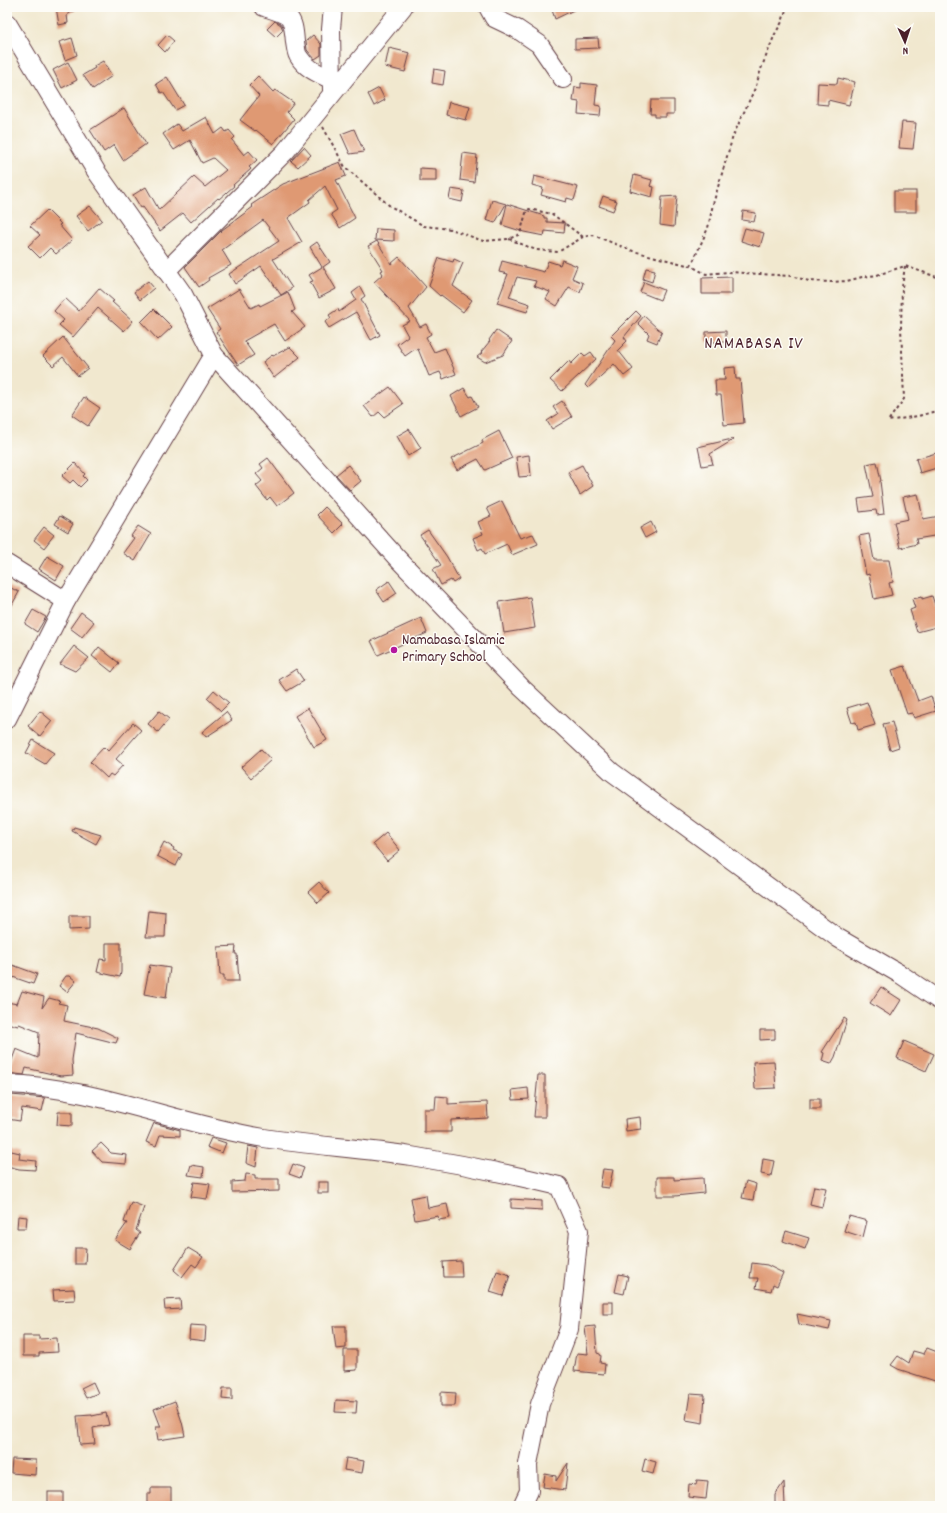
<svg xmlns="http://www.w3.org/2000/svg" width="947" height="1513" viewBox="0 0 947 1513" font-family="Dekko,sans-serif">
	<rect width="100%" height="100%" fill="#fdfcf7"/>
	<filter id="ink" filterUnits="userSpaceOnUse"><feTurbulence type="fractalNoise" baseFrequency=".025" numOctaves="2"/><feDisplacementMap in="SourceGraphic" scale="8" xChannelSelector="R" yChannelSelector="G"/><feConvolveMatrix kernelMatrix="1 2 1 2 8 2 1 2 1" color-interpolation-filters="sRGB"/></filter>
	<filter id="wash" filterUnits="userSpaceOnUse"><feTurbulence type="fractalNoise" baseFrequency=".012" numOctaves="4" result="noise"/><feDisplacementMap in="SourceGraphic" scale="16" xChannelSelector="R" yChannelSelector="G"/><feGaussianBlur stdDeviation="0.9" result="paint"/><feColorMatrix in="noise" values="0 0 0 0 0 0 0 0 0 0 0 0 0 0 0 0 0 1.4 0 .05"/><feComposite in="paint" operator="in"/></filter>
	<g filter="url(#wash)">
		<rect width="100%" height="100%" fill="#f1e8cf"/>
		<g id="blocks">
			<g fill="#df9973">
				<polygon points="56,7 80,7 67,15 68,23 59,25"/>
				<polygon points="551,7 580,7 555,19"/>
				<polygon points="275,21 281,25 283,30 276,37 267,29"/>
				<polygon points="167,35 174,41 165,52 158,45"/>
				<polygon points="313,35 321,44 321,55 315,59 307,50 306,41"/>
				<polygon points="72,38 77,55 65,60 59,42"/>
				<polygon points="598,38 599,48 575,49 575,39"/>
				<polygon points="389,48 410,53 405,72 385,67"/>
				<polygon points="103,61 112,76 93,89 83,75 95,68 94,66"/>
				<polygon points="68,62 77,80 62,88 53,70"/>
				<polygon points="434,69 445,71 443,85 432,83"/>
				<polygon points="258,76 273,92 275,90 294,103 287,112 294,119 273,144 256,130 255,131 240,120 259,96 249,85"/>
				<polygon points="167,77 184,105 175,110 163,92 161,93 156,84"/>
				<polygon points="838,78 855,82 849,105 828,100 828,105 817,104 818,83 837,84"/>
				<polygon points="581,83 597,85 595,105 601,106 600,116 578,114 579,102 573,101 575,87 581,88"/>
				<polygon points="379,88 385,100 374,106 368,94"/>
				<polygon points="651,100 674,100 674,114 666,114 666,117 655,117 655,114 650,114"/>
				<polygon points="449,102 470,107 466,120 446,115"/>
				<polygon points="124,108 146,144 123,160 114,145 104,152 90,130"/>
				<polygon points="206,117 215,134 223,128 226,132 229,130 235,137 232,140 244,155 249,151 257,160 249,167 251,169 233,185 234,186 219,199 218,198 191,222 183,213 160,231 143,207 141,208 133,195 146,187 159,210 194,177 205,187 226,170 213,158 202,163 190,140 174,150 163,134 177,124 182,131"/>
				<polygon points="902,122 916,123 913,149 899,148"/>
				<polygon points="354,129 364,152 350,154 341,134"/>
				<polygon points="304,147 311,155 298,167 291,161"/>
				<polygon points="463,153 477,155 474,182 460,180"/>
				<polygon points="340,162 346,176 336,180 355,218 340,228 331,214 337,210 325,186 309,200 310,202 288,218 302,242 273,259 292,288 281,295 261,266 235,284 229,274 279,241 263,220 222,250 231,265 208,278 209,280 199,287 185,267 222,230 253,207 251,205 283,184"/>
				<polygon points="420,168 436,169 436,181 420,181"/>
				<polygon points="634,175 652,180 650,186 654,187 652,197 630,191"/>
				<polygon points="534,176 578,187 574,200 567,198 566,202 541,195 543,188 532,185"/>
				<polygon points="451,189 464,191 462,202 449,199"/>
				<rect x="894" y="191" width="22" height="21"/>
				<polygon points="603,196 617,201 613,211 599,206"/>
				<polygon points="677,196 674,227 660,225 662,197"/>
				<polygon points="492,200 506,204 495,223 486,220"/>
				<polygon points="507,204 544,216 544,218 547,218 547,222 565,223 564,233 545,231 544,236 524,232 502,225"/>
				<polygon points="90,206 102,220 88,231 76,216"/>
				<polygon points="47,210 61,224 59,225 72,240 56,254 50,248 40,258 28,246 40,235 30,226"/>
				<polygon points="743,211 756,213 754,222 742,220"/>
				<polygon points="745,228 764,233 760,247 741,241"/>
				<polygon points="376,229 394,230 394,241 375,240"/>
				<polygon points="377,241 391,264 399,257 426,287 409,308 420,327 426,324 431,334 426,337 434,352 445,348 456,374 443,379 440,372 429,376 418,349 416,350 415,349 405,356 397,344 408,336 402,325 410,321 374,282 383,274 381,271 383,270 368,246"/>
				<polygon points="317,242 330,262 323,267 336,289 319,298 310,282 313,281 309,275 322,267 310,247"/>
				<polygon points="439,258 453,262 454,259 463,263 453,286 472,300 463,312 441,295 440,296 429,286"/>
				<polygon points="562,260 577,266 572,278 583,283 580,292 569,287 557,306 546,299 550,292 534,286 536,281 517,277 509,297 530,304 527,312 497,303 508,274 499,272 502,261 544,272 548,261 560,265"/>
				<polygon points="646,268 655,270 652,282 643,279"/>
				<polygon points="732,277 732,294 702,294 702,278"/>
				<polygon points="148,281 154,288 140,300 134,292"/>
				<polygon points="644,282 664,290 660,300 640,292"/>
				<polygon points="360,287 365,296 361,299 380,335 371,340 356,312 329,328 325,322 331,318 329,315 338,309 339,312 356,300 352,293"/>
				<polygon points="99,288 114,301 112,302 133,321 124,331 98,308 73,337 59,325 64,320 54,311 65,298 79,311"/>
				<polygon points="239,289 251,308 259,304 260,306 288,292 295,310 292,312 305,327 285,341 274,324 244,341 254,355 238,365 216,332 220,329 207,309"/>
				<polygon points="154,309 172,327 158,340 141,322"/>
				<polygon points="636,311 641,316 624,337 627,341 618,350 633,369 624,376 614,364 588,388 585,385 615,340 611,336"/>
				<polygon points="644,316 658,329 662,331 657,343 647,339 649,334 638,323"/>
				<polygon points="496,330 512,341 503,355 485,362 477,357 482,353 481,352 490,341 489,340"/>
				<polygon points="726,331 726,342 706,342 706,332"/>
				<polygon points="63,337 88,368 78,376 63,357 53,366 43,356"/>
				<polygon points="290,347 300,357 274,378 263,362 272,355 273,356"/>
				<polygon points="591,352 596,359 562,391 550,380 569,361 571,364 582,353 585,356"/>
				<polygon points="735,367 736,379 740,379 744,423 724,425 721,395 716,395 715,380 725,380 724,368"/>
				<polygon points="390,387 403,404 384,417 379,412 373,417 364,406"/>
				<polygon points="464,388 470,397 472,396 478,407 461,416 451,396"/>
				<polygon points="84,397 100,408 88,426 72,415"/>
				<polygon points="562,401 572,417 552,429 547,421 558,414 553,407"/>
				<polygon points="409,429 421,448 408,456 397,436"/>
				<polygon points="499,431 512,458 485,470 478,459 457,470 451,459 483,443 482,440"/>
				<polygon points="732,439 733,440 710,454 713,464 702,466 698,447"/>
				<polygon points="936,453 940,467 920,473 916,459"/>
				<polygon points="529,455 531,476 519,477 516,457"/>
				<polygon points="268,458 294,493 277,506 270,497 267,500 256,486 262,481 256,474 263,468 260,464"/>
				<polygon points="877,462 881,481 880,481 884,514 877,515 876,510 860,512 858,499 873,497 866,464"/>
				<polygon points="75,463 85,474 83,476 87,480 80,487 73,480 70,483 62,476"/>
				<polygon points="348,465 361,481 350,490 336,475"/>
				<polygon points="582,465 593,486 580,495 568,472"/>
				<polygon points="918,494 923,519 940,516 940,535 916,539 917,544 900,548 894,522 908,519 903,497"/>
				<polygon points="502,501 520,538 533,534 538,544 512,555 507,544 485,554 482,548 478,550 473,538 483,534 478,522 491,516 487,508"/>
				<polygon points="325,507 343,524 334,533 317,515"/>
				<polygon points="60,516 73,524 68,532 55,524"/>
				<polygon points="651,522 656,532 645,538 640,528"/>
				<polygon points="138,526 151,534 135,561 123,553 134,538 131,536"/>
				<polygon points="44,527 54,535 44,548 34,540"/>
				<polygon points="428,530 447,557 459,579 453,583 451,580 441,585 433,569 441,565 420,535"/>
				<polygon points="869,534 874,560 889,560 893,582 889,583 892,595 874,599 869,574 866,575 859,536"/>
				<polygon points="47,556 64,566 56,580 39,569"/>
				<polygon points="389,581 397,593 384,602 376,590"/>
				<polygon points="7,586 19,592 7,614"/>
				<polygon points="932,596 940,620 940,626 917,632 910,610 915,608 912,599 922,597 922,599"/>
				<polygon points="530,597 535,628 504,633 499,602"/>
				<polygon points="33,610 46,617 37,632 25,624"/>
				<polygon points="81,612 94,622 82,637 70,628"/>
				<polygon points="421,618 427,633 378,655 371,641"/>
				<polygon points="74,646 89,658 75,671 60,664"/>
				<polygon points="99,647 119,663 112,672 92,656"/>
				<polygon points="905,666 918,701 931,696 936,711 914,718 912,713 907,714 892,670"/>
				<polygon points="296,669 304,681 287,691 279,680"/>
				<polygon points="214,690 229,703 221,711 207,698"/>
				<polygon points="867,702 875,725 858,730 856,722 852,723 847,708"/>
				<polygon points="308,708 327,740 314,747 295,716"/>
				<polygon points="40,711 52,721 40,736 28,726"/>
				<polygon points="159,711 169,719 158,732 148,724"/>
				<polygon points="226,712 232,720 206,737 202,732"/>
				<polygon points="892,722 899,747 890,750 883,724"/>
				<polygon points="133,723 141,730 116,759 123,765 113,776 110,774 107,778 90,762 104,747 108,751"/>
				<polygon points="33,740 54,753 45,764 26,753"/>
				<polygon points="261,749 271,760 251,778 241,767"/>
				<polygon points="74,827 101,835 96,844 72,831"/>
				<polygon points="386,833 400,850 387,861 373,844"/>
				<polygon points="164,842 174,848 173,850 182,854 176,866 157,856"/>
				<polygon points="319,882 329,893 318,903 308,892"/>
				<polygon points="149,911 166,913 165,937 146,937"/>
				<polygon points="69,916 89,916 89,929 69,930"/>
				<polygon points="106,943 121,943 121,972 120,977 97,972 100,959 106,960"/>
				<polygon points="236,946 235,954 237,954 239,981 224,981 224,975 220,975 218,947"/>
				<polygon points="7,963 37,974 33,984 7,975"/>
				<polygon points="150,965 170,968 166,998 144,994"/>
				<polygon points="66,976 70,976 76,981 67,992 59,986"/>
				<polygon points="881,987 901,1000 891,1016 870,1003"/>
				<polygon points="22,991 44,997 42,1008 49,998 60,1001 58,1003 67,1005 64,1021 98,1028 118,1038 116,1043 76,1033 72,1060 73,1075 61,1076 26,1068 24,1075 7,1073 16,1049 38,1058 39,1032 19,1024 18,1026 7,1023 7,1002 17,1004"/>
				<polygon points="844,1018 847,1020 835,1057 831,1064 822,1061 824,1053 822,1052"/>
				<polygon points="760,1030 775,1030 775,1039 760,1040"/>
				<polygon points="904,1041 934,1054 926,1071 897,1058"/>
				<polygon points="774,1061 776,1088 755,1089 753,1062"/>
				<polygon points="538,1075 545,1075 545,1117 534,1117"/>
				<polygon points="528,1088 529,1099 513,1100 512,1090"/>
				<polygon points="11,1095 45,1098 42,1111 22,1108 20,1121 7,1119"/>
				<polygon points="436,1096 448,1097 448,1104 487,1102 488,1118 451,1120 451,1132 424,1132 424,1109 435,1109"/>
				<rect x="810" y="1099" width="10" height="10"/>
				<polygon points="58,1112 72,1112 72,1126 57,1125"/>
				<polygon points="640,1117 641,1129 626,1131 625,1119"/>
				<polygon points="154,1123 180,1130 180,1136 160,1135 156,1146 146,1142"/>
				<polygon points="211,1138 226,1143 222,1153 207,1147"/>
				<polygon points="101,1143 111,1153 127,1155 126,1164 102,1162 92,1151"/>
				<polygon points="248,1146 258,1148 256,1167 246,1163"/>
				<polygon points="7,1150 20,1153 19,1159 36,1161 35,1170 19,1169 7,1166"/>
				<polygon points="763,1159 774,1161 771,1176 761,1174"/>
				<polygon points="293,1164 304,1168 300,1178 289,1174"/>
				<polygon points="191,1165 204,1167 203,1177 188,1175"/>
				<polygon points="603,1169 613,1170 609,1188 600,1187"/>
				<polygon points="246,1174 255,1175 255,1179 279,1179 279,1191 232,1192 232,1182 245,1181"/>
				<polygon points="657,1177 674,1177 674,1180 703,1178 704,1193 675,1196 657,1196"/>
				<polygon points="746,1181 756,1184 753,1200 742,1198"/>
				<polygon points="194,1182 210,1184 207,1199 191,1197"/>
				<rect x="318" y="1182" width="10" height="11"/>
				<polygon points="814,1186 826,1188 822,1207 810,1204"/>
				<polygon points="426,1195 428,1208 447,1204 450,1218 439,1220 438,1216 415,1220 411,1198"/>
				<polygon points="511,1199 542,1201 542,1210 511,1208"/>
				<polygon points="131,1202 144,1207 136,1230 140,1233 130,1249 115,1240 127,1223 124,1222"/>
				<polygon points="18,1216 27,1217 26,1228 17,1228"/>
				<polygon points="849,1216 867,1221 863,1237 844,1231"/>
				<polygon points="786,1231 809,1238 805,1249 783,1241"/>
				<polygon points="75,1248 86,1248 85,1264 75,1264"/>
				<polygon points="188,1248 203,1257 196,1267 192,1264 182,1277 174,1270"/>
				<polygon points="461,1261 462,1277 444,1277 443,1262"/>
				<polygon points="752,1263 767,1265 783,1273 777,1286 773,1284 771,1291 756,1288 758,1278 750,1278"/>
				<polygon points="497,1271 510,1275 503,1296 490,1292"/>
				<polygon points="619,1274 628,1276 624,1294 615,1292"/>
				<polygon points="74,1289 75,1300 54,1301 53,1290"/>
				<polygon points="180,1299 181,1309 165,1310 164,1300"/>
				<rect x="603" y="1302" width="10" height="12"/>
				<polygon points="797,1314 831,1321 829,1330 799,1324"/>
				<polygon points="190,1325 206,1326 205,1341 189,1339"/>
				<polygon points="333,1326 346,1326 346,1348 336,1349"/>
				<polygon points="595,1326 597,1353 600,1354 601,1356 600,1363 605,1364 604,1374 574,1371 577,1353 588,1354 585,1327"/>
				<polygon points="23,1336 39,1336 39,1339 57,1338 58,1352 39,1353 39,1356 23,1356"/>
				<polygon points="927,1348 940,1353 940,1376 938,1382 898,1369 891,1365 898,1356 909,1363 913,1351 924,1354"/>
				<polygon points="344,1350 357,1350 357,1370 344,1371"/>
				<polygon points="93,1382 98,1393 86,1398 81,1388"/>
				<polygon points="223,1388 232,1388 232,1400 222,1399"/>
				<polygon points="441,1392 456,1393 455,1406 441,1406"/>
				<polygon points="690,1394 705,1395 703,1423 686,1420"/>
				<polygon points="336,1400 357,1401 356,1413 335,1412"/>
				<polygon points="175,1401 182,1422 185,1436 158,1440 156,1427 161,1427 154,1409"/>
				<polygon points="106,1413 109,1425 93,1428 95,1444 80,1445 77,1416 92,1415 92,1416"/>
				<polygon points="346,1458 364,1461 362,1473 344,1470"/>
				<polygon points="12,1459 36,1460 35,1475 11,1473"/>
				<polygon points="645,1459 656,1462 653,1474 642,1471"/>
				<polygon points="568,1463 565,1490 543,1487 545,1474 556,1476 556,1481"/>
				<polygon points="697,1480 708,1481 706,1499 688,1497 689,1484 696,1485"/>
				<polygon points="784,1482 785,1506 775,1506 775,1495"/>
				<polygon points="151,1488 171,1488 171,1506 147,1506 147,1494 151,1494"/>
				<rect x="48" y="1492" width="15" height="14"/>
			</g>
		</g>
	</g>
	<g filter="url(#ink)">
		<use href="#blocks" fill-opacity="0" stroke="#633d44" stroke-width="1"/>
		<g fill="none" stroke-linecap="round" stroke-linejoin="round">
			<defs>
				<g id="minor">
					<path d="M 264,7 C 290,15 293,15 295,42 C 296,47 296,54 299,57 C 306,69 320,74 332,80"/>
					<polyline points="488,7 494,18 517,29 539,44 563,79"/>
					<polyline points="7,23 96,171 183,294 214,355 397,558 522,688 612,772 838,938 900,974 940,1001"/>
					<polyline points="332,90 331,29 333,7"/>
					<polyline points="166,271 285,152 403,7"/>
					<polyline points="7,564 66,601"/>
					<polyline points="7,719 66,601 214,355"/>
					<path d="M 7,1084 C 94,1087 178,1124 264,1138 C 313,1146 362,1148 411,1156 C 461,1164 510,1174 559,1186 L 579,1231 L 569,1329 L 540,1404 L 528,1464 L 529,1491 L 522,1506"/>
				</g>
			</defs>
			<use href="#minor" stroke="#633d44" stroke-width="20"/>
			<g stroke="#633d44" stroke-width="2" stroke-dasharray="3 3" stroke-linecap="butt">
				<polyline points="323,127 345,167 390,206 424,226 451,229 483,241 509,239 520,234 526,213 529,209 552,214 583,237 593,235 633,251 691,266 706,274 729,272 791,276 809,281 831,282 847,281 862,277 877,275 905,266 940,278"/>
				<polyline points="509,239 536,250 558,252 583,237"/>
				<polyline points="691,266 708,228 713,204 733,136 756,86 761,69 775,34 782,22 787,7"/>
				<polyline points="905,266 902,287 901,327 904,399 888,421 918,416 940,410"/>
			</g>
			<use href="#minor" stroke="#fff" stroke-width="18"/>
		</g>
	</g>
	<circle fill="#b5179e" stroke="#fdfcf7" stroke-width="1.5" cx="394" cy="650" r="4"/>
	<g text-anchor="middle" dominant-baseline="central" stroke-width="3" stroke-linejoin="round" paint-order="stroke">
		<g font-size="15" fill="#4a1f2b" stroke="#fdfcf7" text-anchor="start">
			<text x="402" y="641">Namabasa Islamic<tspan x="402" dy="17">Primary School</tspan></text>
		</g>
		<g font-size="17" letter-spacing="1" fill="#4a1f2b" stroke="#fdfcf7">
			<text x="754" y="345">NAMABASA IV</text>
		</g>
	</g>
	<rect width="947" height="1513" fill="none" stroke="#fdfcf7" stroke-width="24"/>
	<g transform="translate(905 42) rotate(177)" stroke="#fdfcf7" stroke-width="3" paint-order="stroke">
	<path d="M0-3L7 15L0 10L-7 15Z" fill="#4a1f2b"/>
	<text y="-6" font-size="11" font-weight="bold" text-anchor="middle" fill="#4a1f2b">N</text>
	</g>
</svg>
